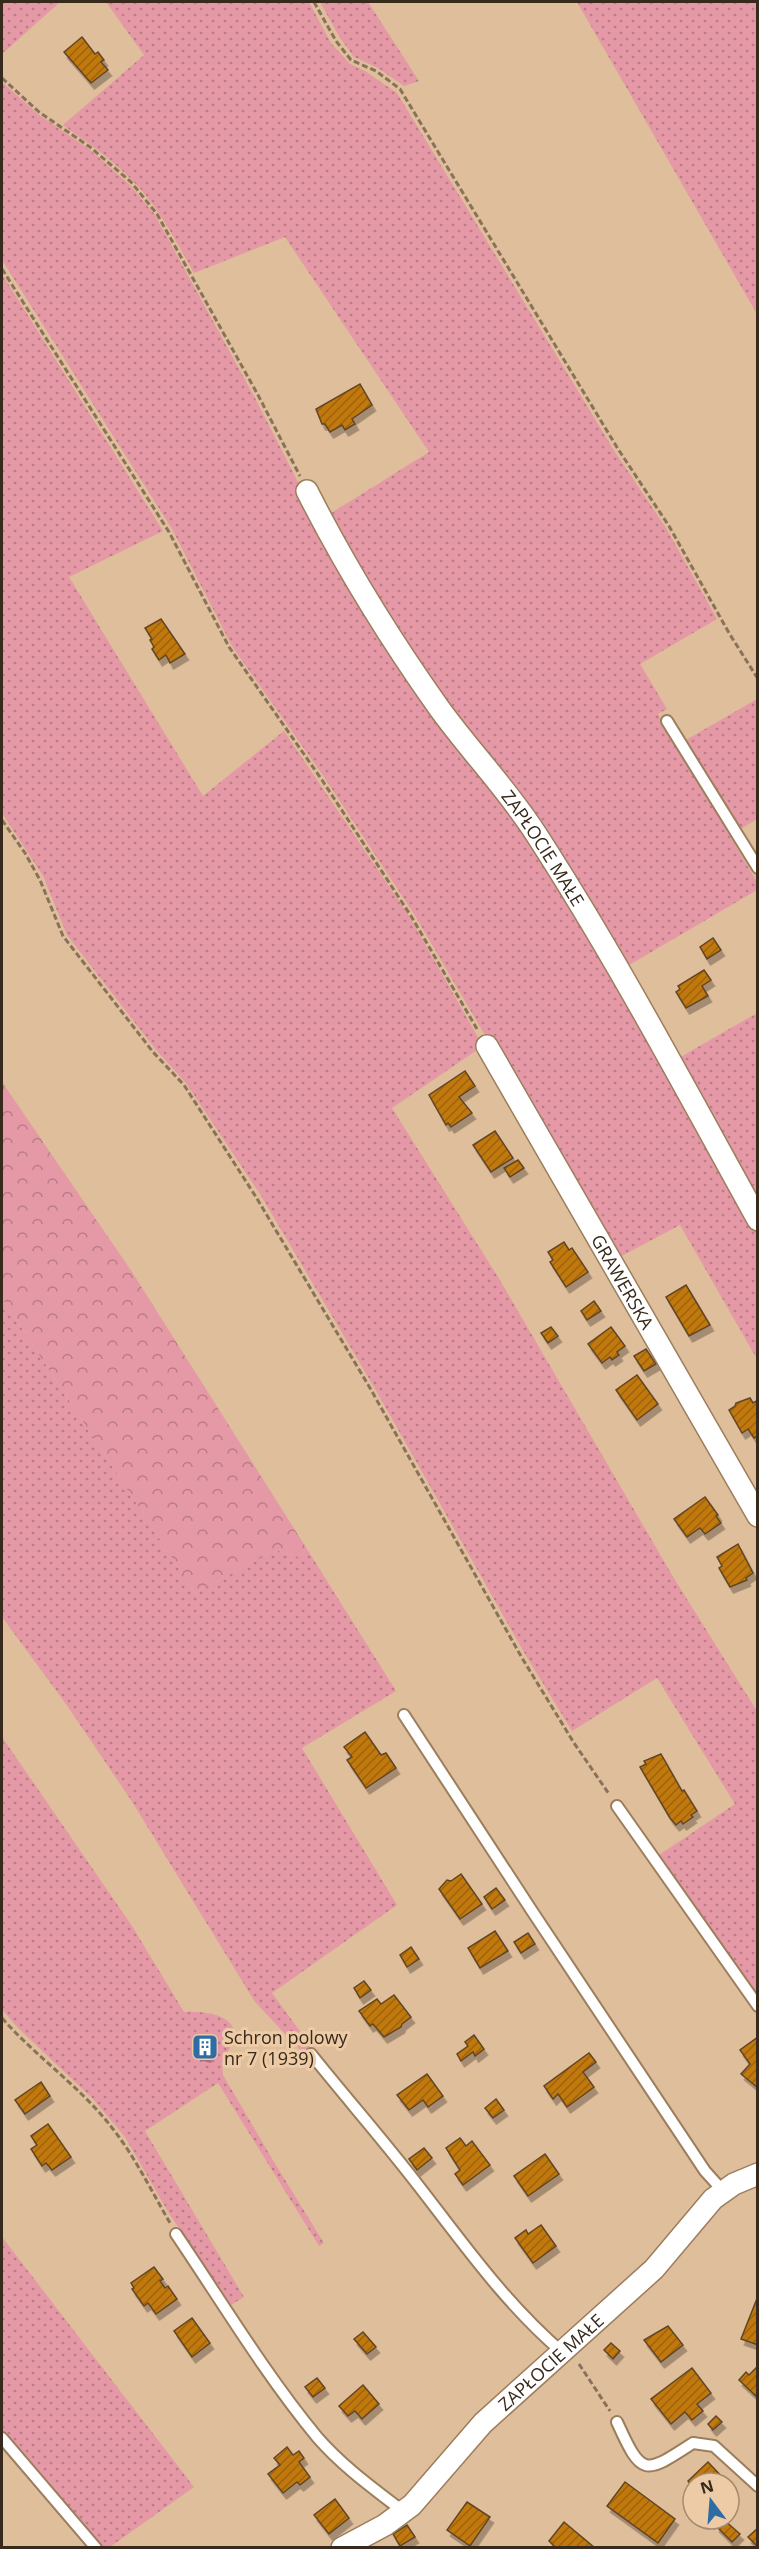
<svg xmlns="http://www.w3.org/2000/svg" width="759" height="2549" viewBox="0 0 759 2549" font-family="'Open Sans',sans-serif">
	<defs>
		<pattern id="grass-dots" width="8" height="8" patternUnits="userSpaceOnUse" patternTransform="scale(1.5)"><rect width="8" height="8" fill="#e598a5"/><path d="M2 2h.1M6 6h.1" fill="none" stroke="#ba7c86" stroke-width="1.8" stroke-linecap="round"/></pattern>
		<pattern id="forest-crowns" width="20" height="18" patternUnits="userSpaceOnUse" patternTransform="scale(1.5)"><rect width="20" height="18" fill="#e598a5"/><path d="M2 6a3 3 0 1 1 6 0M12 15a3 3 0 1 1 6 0" fill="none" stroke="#ba7c86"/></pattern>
		<pattern id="building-hatch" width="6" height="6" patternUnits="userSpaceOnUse" patternTransform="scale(1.5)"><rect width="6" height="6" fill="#c17908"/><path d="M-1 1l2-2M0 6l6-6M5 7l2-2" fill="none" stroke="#9e6308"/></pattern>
		<filter id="shadow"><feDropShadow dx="3.5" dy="6" stdDeviation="0" flood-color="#0004"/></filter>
	</defs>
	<rect width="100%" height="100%" fill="#dfbe9b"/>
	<g fill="url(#grass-dots)">
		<polygon points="2,2 60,2 2,54"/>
		<path d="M 106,2 L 309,2 L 331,43 L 350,64 L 365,71 L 397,93 L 615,452 L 666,528 L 717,619 L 640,664 L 667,709 L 658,714 L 757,882 L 757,890 L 624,968 L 444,706 L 325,517 L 429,452 L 285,237 L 194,273 C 176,241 158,206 132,180 C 111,159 87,142 63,125 L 144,55 Z"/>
		<polygon points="320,2 368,2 419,81 404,86 378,68 354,57 340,38"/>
		<polygon points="577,2 757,2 757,314"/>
		<polygon points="2,82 38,114 89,149 130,185 155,215 255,398 321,527 531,833 757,1229 757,1359 680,1225 616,1259 414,914 324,777 232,646 172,529 2,260"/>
		<polygon points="2,274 163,531 69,577 203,796 284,731 409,916 483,1046 392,1108 498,1277 675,1580 757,1711 757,1999 659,1855 735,1804 657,1678 572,1731 525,1654 374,1387 260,1194 186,1083 156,1050 67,935 43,876 2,813"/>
		<polygon points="757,699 757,819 739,830 686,740"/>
		<polygon points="757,1013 757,1211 677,1059"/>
		<polygon points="2,1298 195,1593 275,1550 299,1557 307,1549 396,1691 302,1748 397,1905 272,1993 313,2049 305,2055 255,2002 131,1800 66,1704 2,1617"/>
		<path d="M 2,1737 L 132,1926 L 184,2012 C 198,2011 236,2013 234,2035 C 233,2052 220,2053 223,2075 L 274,2162 L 324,2243 L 319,2246 L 218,2083 L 145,2131 L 244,2297 L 231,2305 L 170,2215 L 125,2137 L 93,2099 L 17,2027 L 2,2009 Z"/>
		<polygon points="2,2237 194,2487 110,2547 102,2547 93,2540 2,2430"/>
	</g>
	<polygon fill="url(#forest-crowns)" points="2,1082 132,1272 307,1549 299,1557 275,1550 195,1593 2,1298"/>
	<g fill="url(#building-hatch)" stroke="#614525" stroke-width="1.5" filter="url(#shadow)">
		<polygon points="82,37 95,54 98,52 104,60 101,62 108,70 91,83 64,52"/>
		<polygon points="360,384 372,405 352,419 355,424 345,430 342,425 330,432 325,424 322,424 316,409"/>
		<polygon points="161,619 185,654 170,663 166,655 159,660 152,649 154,647 150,640 152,639 145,628"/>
		<polygon points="713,938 721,950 707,959 700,947"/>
		<polygon points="704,970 711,980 702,986 708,996 686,1008 676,992 680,989 678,986"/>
		<polygon points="465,1071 475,1086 459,1097 472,1113 451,1127 448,1123 446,1125 429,1095"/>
		<polygon points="495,1131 513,1158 491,1172 473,1145"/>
		<polygon points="518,1160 524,1168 510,1177 504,1168"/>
		<polygon points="564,1242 569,1250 572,1248 588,1272 566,1287 550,1262 553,1260 548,1252"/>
		<polygon points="686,1285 710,1325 689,1336 666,1297"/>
		<polygon points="594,1301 601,1311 587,1320 581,1311"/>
		<polygon points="551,1327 558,1336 548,1343 541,1333"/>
		<polygon points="611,1327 625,1346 617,1352 619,1355 612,1360 610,1357 602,1363 588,1344"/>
		<polygon points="646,1349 656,1364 644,1371 634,1356"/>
		<polygon points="637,1375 658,1404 637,1420 616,1390"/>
		<polygon points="750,1398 753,1403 758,1400 758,1436 754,1438 748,1429 742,1433 729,1410 735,1406 736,1403"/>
		<polygon points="705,1497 718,1515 716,1516 721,1523 705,1534 700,1528 687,1537 674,1519"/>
		<polygon points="738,1544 753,1573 746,1578 747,1580 730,1587 719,1568 722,1566 717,1557"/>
		<polygon points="365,1732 381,1755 386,1753 396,1768 366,1788 347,1760 352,1757 344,1747"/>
		<polygon points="661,1754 682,1791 684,1790 697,1811 691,1815 693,1817 683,1824 681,1821 676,1825 670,1818 640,1767 646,1764 644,1761"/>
		<polygon points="461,1874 482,1904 460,1919 439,1889 447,1880 451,1881"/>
		<polygon points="496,1888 505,1900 492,1909 484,1897"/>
		<polygon points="495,1931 508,1951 480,1968 468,1948"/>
		<polygon points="528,1933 535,1944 521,1953 514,1942"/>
		<polygon points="411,1947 419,1959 407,1967 400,1955"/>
		<polygon points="364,1981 371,1990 360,1998 354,1988"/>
		<polygon points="394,1995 411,2017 402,2024 401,2027 384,2037 373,2024 370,2026 359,2011 377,1999 381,2004"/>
		<polygon points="474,2035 484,2049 475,2056 473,2052 461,2061 457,2054 468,2046 465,2042"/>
		<polygon points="758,2037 758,2088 741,2074 750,2064 740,2050"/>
		<polygon points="207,2038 209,2039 209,2044 212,2044 212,2050 209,2050 207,2056 198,2054 198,2041"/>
		<polygon points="589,2053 596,2062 583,2072 594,2087 567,2107 558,2094 553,2099 544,2086"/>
		<polygon points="427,2074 443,2096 428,2107 423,2100 409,2110 397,2095"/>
		<polygon points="41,2082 50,2096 25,2114 15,2100"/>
		<polygon points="496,2099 504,2110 493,2118 485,2108"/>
		<polygon points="48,2124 71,2157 52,2170 46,2163 42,2166 31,2149 37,2145 31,2136"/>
		<polygon points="460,2138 466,2146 472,2141 490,2165 463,2185 455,2174 460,2170 446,2148"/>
		<polygon points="424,2148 432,2158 417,2170 409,2159"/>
		<polygon points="545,2154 559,2174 528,2196 514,2176"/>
		<polygon points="541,2225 556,2246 533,2263 515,2238 526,2230 528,2234"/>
		<polygon points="154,2267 163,2279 160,2281 165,2288 168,2286 177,2299 156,2314 148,2303 144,2306 132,2289 134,2288 131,2283"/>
		<polygon points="758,2296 758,2345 741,2339"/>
		<polygon points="192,2318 210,2343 192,2357 174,2331"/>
		<polygon points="668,2326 683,2345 661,2362 644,2340"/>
		<polygon points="363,2332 376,2347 367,2354 354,2339"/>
		<polygon points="611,2343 620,2351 613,2359 604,2350"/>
		<polygon points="692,2368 711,2393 697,2404 703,2411 692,2420 685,2412 671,2424 651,2399"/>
		<polygon points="756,2368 758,2369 758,2398 739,2380 746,2372 749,2375"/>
		<polygon points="317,2378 325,2388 313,2397 305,2387"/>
		<polygon points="363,2385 379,2404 362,2419 355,2411 348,2416 339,2406"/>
		<polygon points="716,2416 722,2422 713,2430 708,2424"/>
		<polygon points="287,2447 293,2455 299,2451 304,2458 299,2462 310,2477 300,2485 297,2482 283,2493 268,2474 280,2465 274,2458"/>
		<polygon points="708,2462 724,2479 720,2483 693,2483 693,2487 688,2481"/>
		<polygon points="625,2482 675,2519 658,2543 607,2506"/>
		<polygon points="335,2499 349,2518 329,2534 314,2515"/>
		<polygon points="467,2502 490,2517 470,2546 447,2530"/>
		<polygon points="723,2519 740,2534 732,2542 716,2526"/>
		<polygon points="564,2522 595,2548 556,2548 549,2541"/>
		<polygon points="407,2525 415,2537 400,2546 393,2534"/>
		<polygon points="758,2528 758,2547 748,2537"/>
	</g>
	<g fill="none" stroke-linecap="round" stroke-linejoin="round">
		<defs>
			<g id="lane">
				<polyline points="667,721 758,868"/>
				<polyline points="404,1715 532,1911 705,2171 723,2191"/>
				<polyline points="617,1806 758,2006"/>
				<path d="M 311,2054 C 347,2099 386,2143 421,2189 C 465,2246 507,2305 562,2352"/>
				<path d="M 176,2234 C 222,2302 265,2374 317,2437 C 342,2466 374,2489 404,2512"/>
				<path d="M 617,2422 C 642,2477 644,2475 693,2443 L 714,2446 L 758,2486"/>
				<polyline points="2,2438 96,2548"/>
			</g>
			<g id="street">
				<path id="s1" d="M 307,491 C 345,566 390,639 439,708 C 470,751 508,790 536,834 C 617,959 686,1090 758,1220"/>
				<path id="s2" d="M 487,1046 L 758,1516"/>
				<path id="s3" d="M 342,2548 L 385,2525 L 412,2505 L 483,2423 L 654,2269 L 713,2199 L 734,2184 L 758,2174"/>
			</g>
		</defs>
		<use href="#lane" stroke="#9c7e5c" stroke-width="14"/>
		<use href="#street" stroke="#9c7e5c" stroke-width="24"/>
		<g stroke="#89725a" stroke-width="3" stroke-dasharray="6 3" stroke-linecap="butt">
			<polyline points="314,2 336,41 351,60 376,71 400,89 618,449 669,526 729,633 758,679"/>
			<polyline points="2,78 39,112 90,147 131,182 157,214 258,395 300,476"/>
			<polyline points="2,269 169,532 229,647 322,780 411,916 477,1029"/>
			<polyline points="2,820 25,853 40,880 63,936 153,1052 184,1085 256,1197 370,1388 522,1658 574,1743 609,1794"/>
			<path d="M 2,2018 C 36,2057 81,2087 113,2129 C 135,2157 152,2192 170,2223"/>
			<polyline points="579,2364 610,2411"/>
		</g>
		<use href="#lane" stroke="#fff" stroke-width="10"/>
		<use href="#street" stroke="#fff" stroke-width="21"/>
	</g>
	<defs>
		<symbol id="building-square" viewBox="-11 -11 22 22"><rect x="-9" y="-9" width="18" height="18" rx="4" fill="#2e6ca3" stroke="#edcba7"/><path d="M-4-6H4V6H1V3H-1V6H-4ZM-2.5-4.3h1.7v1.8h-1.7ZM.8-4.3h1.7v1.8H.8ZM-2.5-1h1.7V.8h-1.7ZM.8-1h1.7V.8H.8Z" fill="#fff"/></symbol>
	</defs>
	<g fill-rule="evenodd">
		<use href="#building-square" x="190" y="2032" width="30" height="30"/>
	</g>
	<g text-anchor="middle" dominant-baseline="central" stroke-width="6" stroke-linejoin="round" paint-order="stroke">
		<g font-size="18" fill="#372a1c" stroke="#edcba7">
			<text stroke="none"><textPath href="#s1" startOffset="429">ZAPŁOCIE MAŁE</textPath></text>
			<text stroke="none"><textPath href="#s2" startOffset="272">GRAWERSKA</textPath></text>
			<text stroke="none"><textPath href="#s3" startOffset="282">ZAPŁOCIE MAŁE</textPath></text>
		</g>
		<g font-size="18" fill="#372a1c" stroke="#edcba7" text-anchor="start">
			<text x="224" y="2037">Schron polowy<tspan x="224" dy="21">nr 7 (1939)</tspan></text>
		</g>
	</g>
	<rect width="759" height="2549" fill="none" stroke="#372a1c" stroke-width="6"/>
	<g transform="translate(711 2501) rotate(344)"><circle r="28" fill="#edcba7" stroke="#a48b6f" stroke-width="1.5"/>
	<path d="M0-4.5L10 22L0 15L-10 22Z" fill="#2e6ca3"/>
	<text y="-9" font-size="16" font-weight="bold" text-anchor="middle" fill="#372a1c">N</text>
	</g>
</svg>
